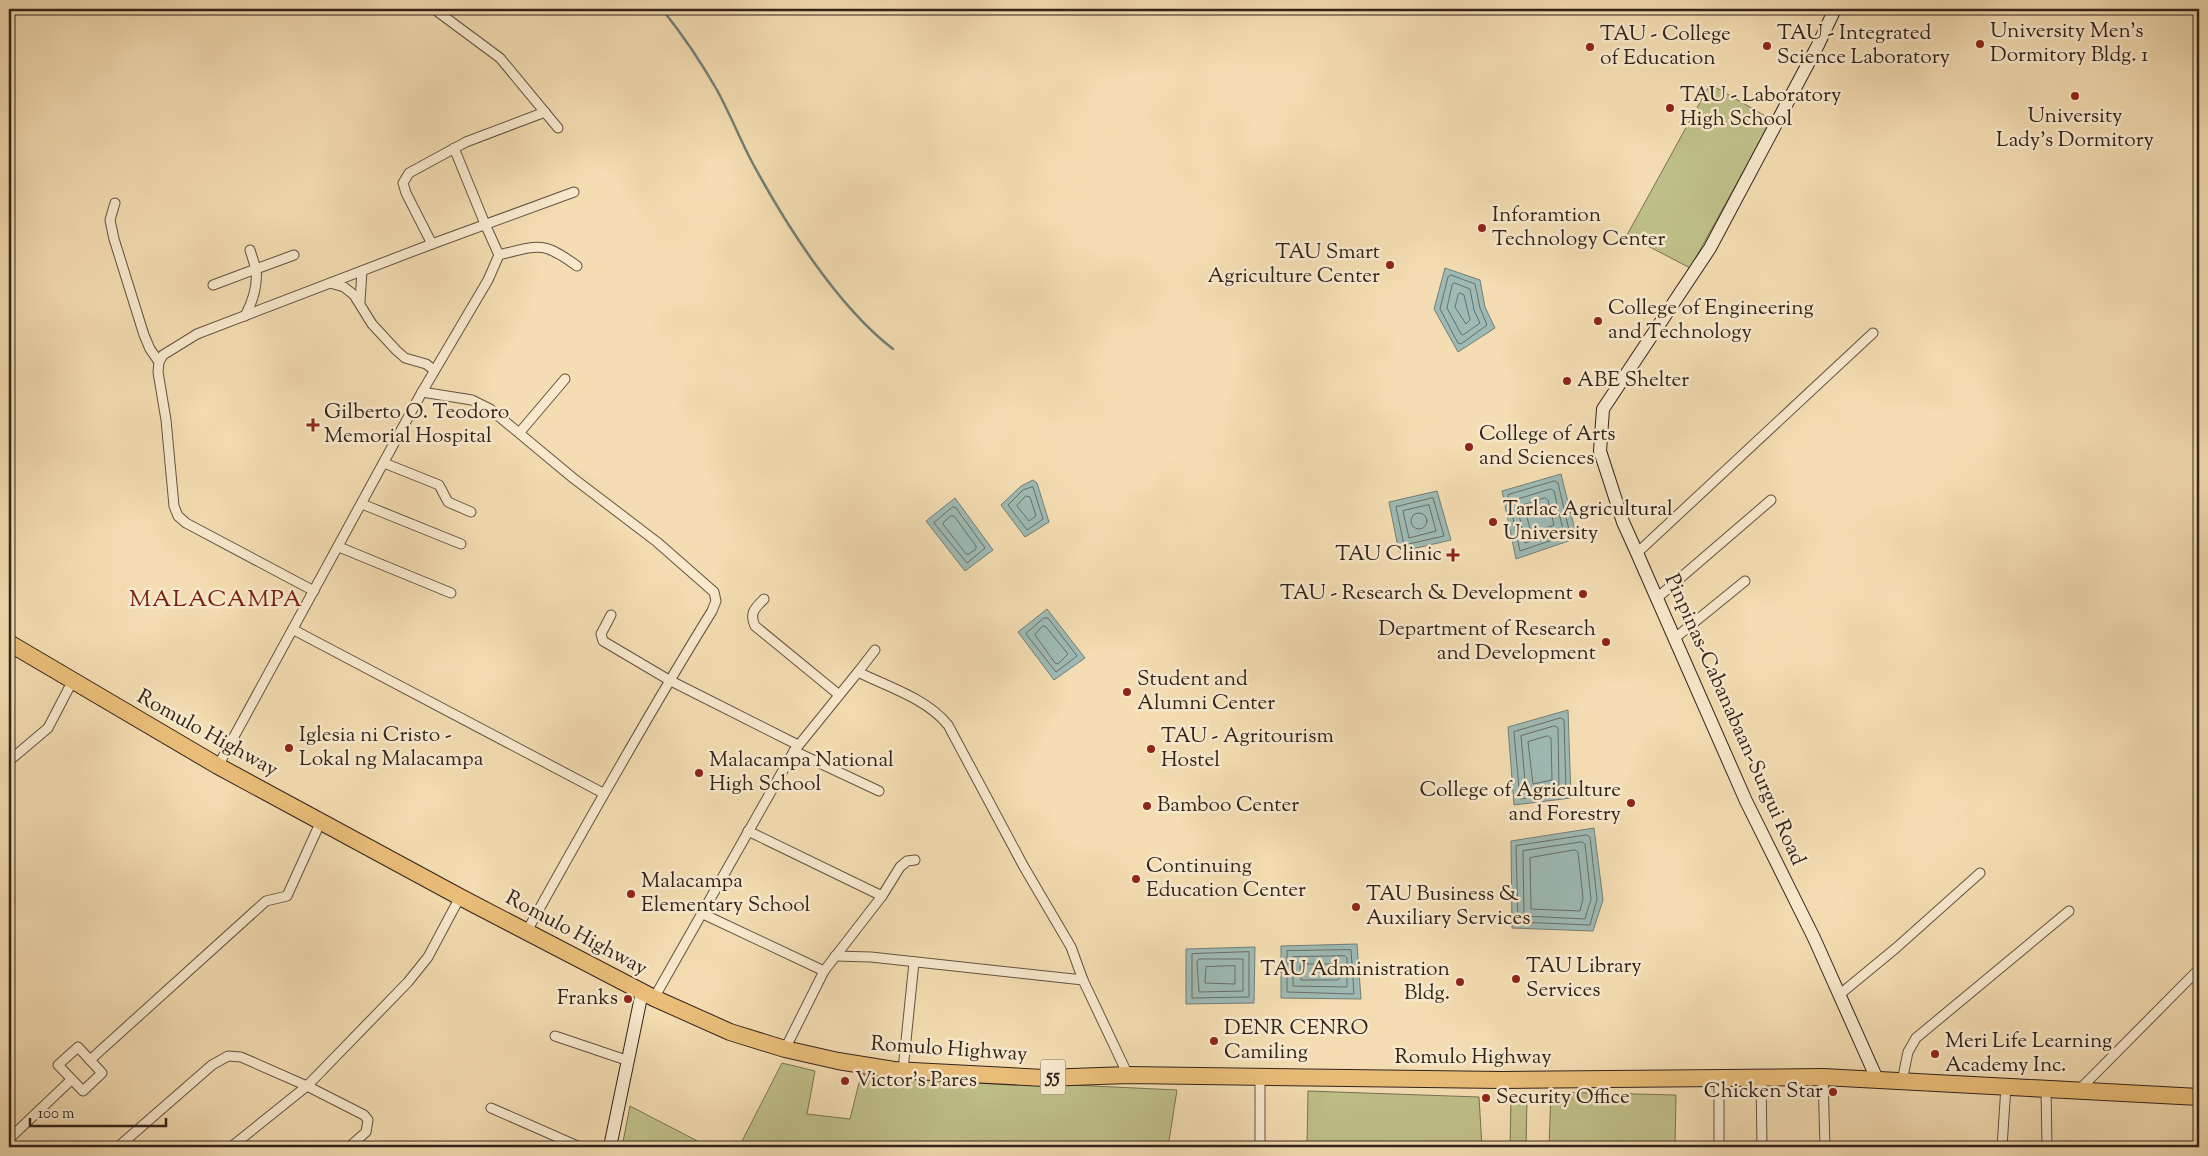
<svg xmlns="http://www.w3.org/2000/svg" width="2208" height="1156" viewBox="0 0 2208 1156" font-family="'Sorts Mill Goudy',serif">
	<rect width="100%" height="100%" fill="#f4ddb2"/>
	<filter id="stains"><feTurbulence type="fractalNoise" baseFrequency=".004" numOctaves="4"/><feColorMatrix values="0 0 0 0 .2 0 0 0 0 .09 0 0 0 0 .02 0 0 0 .5 -.17"/></filter>
	<radialGradient id="worn" r=".72"><stop offset=".6" stop-color="#630" stop-opacity="0"/><stop offset="1" stop-color="#630" stop-opacity=".3"/></radialGradient>
	<g fill="#bfc089" stroke="#787252">
		<polygon points="1710,84 1772,120 1690,268 1627,235"/>
		<polygon points="782,1063 815,1071 807,1114 850,1119 861,1075 1177,1090 1168,1147 739,1147"/>
		<polygon points="1308,1091 1479,1097 1482,1147 1307,1147"/>
		<polygon points="1551,1092 1676,1095 1675,1147 1549,1147"/>
		<polygon points="1511,1097 1527,1097 1526,1147 1510,1147"/>
		<polygon points="630,1106 709,1147 622,1147"/>
	</g>
	<g fill="#9ebab4" stroke="#727e77">
		<polygon points="1445,268 1480,280 1485,307 1495,328 1458,352 1434,309"/>
		<polygon points="1561,474 1577,538 1516,559 1502,491"/>
		<polygon points="1033,480 1037,483 1049,522 1025,537 1001,505 1021,486"/>
		<polygon points="1437,491 1451,540 1399,552 1389,502"/>
		<polygon points="955,498 993,550 965,571 926,521"/>
		<polygon points="1047,609 1085,658 1054,680 1018,632"/>
		<polygon points="1568,710 1571,798 1514,805 1508,727"/>
		<polygon points="1594,828 1603,900 1593,931 1512,928 1511,841"/>
		<polygon points="1357,944 1361,999 1281,998 1281,946"/>
		<polygon points="1255,947 1254,1003 1186,1004 1186,949"/>
	</g>
	<g fill="none" stroke-linecap="round" stroke-linejoin="round">
		<g stroke="#686e68" stroke-width="1">
			<polygon points="1451,275 1475,284 1480,308 1487,325 1461,344 1458,343 1440,309 1448,277"/>
			<polygon points="1455,283 1470,289 1474,310 1480,323 1463,335 1461,334 1447,308 1452,285"/>
			<polygon points="1460,293 1464,295 1470,320 1466,324 1455,307 1458,295"/>
			<polygon points="1555,481 1558,483 1570,534 1520,551 1508,495"/>
			<polygon points="1033,487 1043,519 1027,530 1008,505 1023,490"/>
			<polygon points="1551,489 1554,491 1563,530 1525,543 1516,500"/>
			<polygon points="1026,496 1030,497 1036,516 1029,521 1017,506"/>
			<polygon points="1433,498 1444,536 1404,545 1396,507"/>
			<polygon points="1545,498 1548,500 1554,525 1531,533 1524,505"/>
			<polygon points="1429,505 1436,531 1409,538 1403,511"/>
			<polygon points="953,507 956,508 985,548 967,563 934,523"/>
			<circle cx="1419" cy="521" r="8"/>
			<polygon points="951,516 954,516 976,546 976,549 969,554 966,554 943,524 944,522"/>
			<polygon points="1044,618 1048,618 1077,656 1056,672 1026,634"/>
			<polygon points="1043,626 1046,627 1068,654 1058,664 1055,663 1035,635"/>
			<polygon points="1561,718 1564,720 1566,792 1520,799 1514,732"/>
			<polygon points="1555,726 1558,728 1559,787 1526,792 1521,736"/>
			<polygon points="1548,736 1551,738 1552,780 1533,784 1528,742"/>
			<polygon points="1587,835 1590,837 1597,899 1590,925 1518,922 1516,846"/>
			<polygon points="1582,842 1585,844 1591,899 1585,919 1524,916 1523,851"/>
			<polygon points="1575,850 1578,852 1583,898 1580,911 1531,909 1530,858"/>
			<polygon points="1351,950 1354,994 1287,992 1287,951"/>
			<polygon points="1249,952 1249,997 1192,998 1192,954"/>
			<polygon points="1345,956 1347,958 1347,987 1293,986 1293,957"/>
			<polygon points="1199,959 1243,959 1243,991 1199,992 1197,962"/>
			<polygon points="1302,964 1338,964 1340,978 1338,980 1301,980 1300,967"/>
			<polygon points="1235,966 1235,984 1205,983 1206,967"/>
		</g>
		<path stroke="#727e77" stroke-width="2.5" d="M 662,9 C 682,34 701,62 717,90 C 730,114 740,139 752,162 C 785,223 837,306 893,349"/>
		<defs>
			<g id="street">
				<polyline points="434,9 500,58 558,128"/>
				<polyline points="454,148 485,224 499,255"/>
				<polyline points="115,203 110,220 114,239 144,335 150,349 159,362"/>
				<polyline points="432,244 406,193 403,183 409,173 466,142 545,112"/>
				<polyline points="250,250 256,269 294,255"/>
				<polyline points="330,283 344,287 354,295 372,324 396,350 405,358 426,364 434,370"/>
				<path d="M 213,285 L 256,269 C 258,286 253,301 245,316"/>
				<polyline points="360,302 362,271"/>
				<path d="M 422,392 L 472,400 L 490,409 L 573,478 L 657,542 L 714,592 L 716,601 L 712,611 C 647,716 587,823 527,931"/>
				<polyline points="520,432 565,379"/>
				<polyline points="384,463 439,485 448,502 471,512"/>
				<polyline points="362,504 461,544"/>
				<polyline points="339,547 451,593"/>
				<polyline points="1637,553 1873,333"/>
				<polyline points="314,591 186,523 178,516 174,506 166,420 158,372 159,362 163,355 197,334 432,244 574,192"/>
				<polyline points="1657,598 1771,500"/>
				<path d="M 764,599 C 755,608 749,613 755,626 L 838,694"/>
				<polyline points="611,615 601,634 603,641 669,680 798,745"/>
				<polyline points="294,630 603,793"/>
				<polyline points="1675,638 1745,581"/>
				<polyline points="858,672 875,650"/>
				<polyline points="794,751 879,791"/>
				<polyline points="9,761 48,728 72,682"/>
				<path d="M 218,766 L 422,392 L 488,280 L 499,255 C 539,245 543,241 577,266"/>
				<polyline points="748,831 882,896"/>
				<polyline points="703,914 824,971"/>
				<polyline points="835,956 871,957 1083,980"/>
				<polyline points="1839,995 1896,948 1980,873"/>
				<path d="M 654,998 L 794,751 L 858,672 C 888,687 926,698 948,725 L 1024,867 L 1071,947 L 1083,980 L 1128,1075"/>
				<polyline points="555,1036 629,1061"/>
				<polygon points="78,1047 102,1073 83,1091 58,1065"/>
				<polyline points="785,1049 824,971 882,896 900,867 907,861 915,860"/>
				<polyline points="90,1060 266,901 287,896 321,821"/>
				<polyline points="903,1070 914,962"/>
				<polyline points="1761,1077 1762,1147"/>
				<polyline points="1823,1077 1825,1147"/>
				<polyline points="1902,1081 1908,1052 1916,1038 2069,911"/>
				<polyline points="2046,1088 2047,1147"/>
				<polyline points="2079,1090 2199,969"/>
				<polyline points="491,1108 580,1147"/>
				<polyline points="9,1139 71,1080"/>
				<polyline points="118,1147 212,1065 228,1056 241,1057 307,1086 364,1115 368,1120 366,1132 349,1147"/>
				<polyline points="231,1147 307,1086 408,982 428,957 460,897"/>
				<polyline points="1231,1147 1249,1147"/>
				<polyline points="1260,1147 1260,1078"/>
				<polyline points="1719,1147 1719,1077"/>
				<polyline points="2002,1147 2006,1086"/>
			</g>
			<g id="secondary">
				<polyline points="1835,9 1818,45 1710,248 1603,409 1600,451 1623,522 1637,553 1746,801 1814,938 1877,1079"/>
				<polyline points="610,1147 642,992"/>
			</g>
			<polyline id="highway" points="9,643 218,766 460,897 654,998 730,1032 785,1049 838,1061 894,1070 1044,1078 1128,1075 1502,1080 1823,1077 2199,1097"/>
		</defs>
		<use href="#street" stroke="#625241" stroke-width="11"/>
		<use href="#secondary" stroke="#31231b" stroke-width="14"/>
		<use href="#highway" stroke="#31231b" stroke-width="18"/>
		<use href="#street" stroke="#f8e9cd" stroke-width="9"/>
		<use href="#secondary" stroke="#f8e9cd" stroke-width="12"/>
		<use href="#highway" stroke="#eabe79" stroke-width="16"/>
	</g>
	<g fill="#8f2418" stroke="#f8e9cd" stroke-width="2">
		<circle cx="1980" cy="44" r="5"/>
		<circle cx="1767" cy="46" r="5"/>
		<circle cx="1590" cy="47" r="5"/>
		<circle cx="2075" cy="96" r="5"/>
		<circle cx="1670" cy="108" r="5"/>
		<circle cx="1482" cy="228" r="5"/>
		<circle cx="1390" cy="265" r="5"/>
		<circle cx="1598" cy="321" r="5"/>
		<circle cx="1567" cy="381" r="5"/>
		<path d="M310.5 417.5h5v5h5v5h-5v5h-5v-5h-5v-5h5z"/>
		<circle cx="1469" cy="447" r="5"/>
		<circle cx="1493" cy="522" r="5"/>
		<path d="M1450.5 547.5h5v5h5v5h-5v5h-5v-5h-5v-5h5z"/>
		<circle cx="1583" cy="594" r="5"/>
		<circle cx="1606" cy="642" r="5"/>
		<circle cx="1127" cy="692" r="5"/>
		<circle cx="289" cy="748" r="5"/>
		<circle cx="1151" cy="749" r="5"/>
		<circle cx="699" cy="773" r="5"/>
		<circle cx="1631" cy="803" r="5"/>
		<circle cx="1147" cy="806" r="5"/>
		<circle cx="1136" cy="879" r="5"/>
		<circle cx="631" cy="894" r="5"/>
		<circle cx="1356" cy="907" r="5"/>
		<circle cx="1516" cy="979" r="5"/>
		<circle cx="1460" cy="982" r="5"/>
		<circle cx="628" cy="999" r="5"/>
		<circle cx="1214" cy="1041" r="5"/>
		<circle cx="1935" cy="1054" r="5"/>
		<circle cx="845" cy="1081" r="5"/>
		<circle cx="1833" cy="1092" r="5"/>
		<circle cx="1486" cy="1098" r="5"/>
	</g>
	<g text-anchor="middle" dominant-baseline="central" stroke-width="5" stroke-linejoin="round" paint-order="stroke">
		<rect fill="#f8e9cd" stroke="#6d5e50" stroke-width="1" x="1040.5" y="1059.5" width="25" height="35" rx="4"/>
		<g font-size="20" font-weight="bold" fill="#31231b">
			<text x="1053" y="1077">55</text>
		</g>
		<g font-size="21" fill="#31231b" stroke="#f8e9cd" text-anchor="start">
			<text x="1990" y="32">University Men's<tspan x="1990" dy="24">Dormitory Bldg. 1</tspan></text>
			<text x="1777" y="34">TAU - Integrated<tspan x="1777" dy="24">Science Laboratory</tspan></text>
			<text x="1600" y="35">TAU - College<tspan x="1600" dy="24">of Education</tspan></text>
			<text x="1680" y="96">TAU - Laboratory<tspan x="1680" dy="24">High School</tspan></text>
			<text x="2075" y="117" text-anchor="middle">University<tspan x="2075" dy="24">Lady's Dormitory</tspan></text>
			<text x="1492" y="216">Inforamtion<tspan x="1492" dy="24">Technology Center</tspan></text>
			<text x="1380" y="253" text-anchor="end">TAU Smart<tspan x="1380" dy="24">Agriculture Center</tspan></text>
			<text x="1608" y="309">College of Engineering<tspan x="1608" dy="24">and Technology</tspan></text>
			<text x="1577" y="381">ABE Shelter</text>
			<text x="324" y="413">Gilberto O. Teodoro<tspan x="324" dy="24">Memorial Hospital</tspan></text>
			<text x="1479" y="435">College of Arts<tspan x="1479" dy="24">and Sciences</tspan></text>
			<text x="1503" y="510">Tarlac Agricultural<tspan x="1503" dy="24">University</tspan></text>
			<text x="1442" y="555" text-anchor="end">TAU Clinic</text>
			<text x="1573" y="594" text-anchor="end">TAU - Research &amp; Development</text>
			<text x="1596" y="630" text-anchor="end">Department of Research<tspan x="1596" dy="24">and Development</tspan></text>
			<text x="1137" y="680">Student and<tspan x="1137" dy="24">Alumni Center</tspan></text>
			<text x="299" y="736">Iglesia ni Cristo -<tspan x="299" dy="24">Lokal ng Malacampa</tspan></text>
			<text x="1161" y="737">TAU - Agritourism<tspan x="1161" dy="24">Hostel</tspan></text>
			<text x="709" y="761">Malacampa National<tspan x="709" dy="24">High School</tspan></text>
			<text x="1621" y="791" text-anchor="end">College of Agriculture<tspan x="1621" dy="24">and Forestry</tspan></text>
			<text x="1157" y="806">Bamboo Center</text>
			<text x="1146" y="867">Continuing<tspan x="1146" dy="24">Education Center</tspan></text>
			<text x="641" y="882">Malacampa<tspan x="641" dy="24">Elementary School</tspan></text>
			<text x="1366" y="895">TAU Business &amp;<tspan x="1366" dy="24">Auxiliary Services</tspan></text>
			<text x="1526" y="967">TAU Library<tspan x="1526" dy="24">Services</tspan></text>
			<text x="1450" y="970" text-anchor="end">TAU Administration<tspan x="1450" dy="24">Bldg.</tspan></text>
			<text x="618" y="999" text-anchor="end">Franks</text>
			<text x="1224" y="1029">DENR CENRO<tspan x="1224" dy="24">Camiling</tspan></text>
			<text x="1945" y="1042">Meri Life Learning<tspan x="1945" dy="24">Academy Inc.</tspan></text>
			<text x="855" y="1081">Victor's Pares</text>
			<text x="1823" y="1092" text-anchor="end">Chicken Star</text>
			<text x="1496" y="1098">Security Office</text>
		</g>
		<g font-size="21" fill="#31231b" stroke="#f8e9cd">
			<text transform="translate(1734 720) rotate(66)">Pinpinas-Cabanabaan-Surgui Road</text>
			<text transform="translate(207 734) rotate(29)">Romulo Highway</text>
			<text transform="translate(576 934) rotate(28)">Romulo Highway</text>
			<text transform="translate(949 1050) rotate(4)">Romulo Highway</text>
			<text x="1473" y="1058">Romulo Highway</text>
		</g>
		<g font-size="24" letter-spacing="1" fill="#7a1f14" stroke="#f8e9cd">
			<text x="216" y="600">MALACAMPA</text>
		</g>
	</g>
	<rect width="2208" height="1156" fill="none" stroke="#f4ddb2" stroke-width="30"/>
	<rect x="10" y="10" width="2188" height="1136" fill="none" stroke="#31231b" stroke-width="2.5"/>
	<rect x="15" y="15" width="2178" height="1126" fill="none" stroke="#31231b"/>
	<path d="M30 1118v8h136v-8" fill="none" stroke="#31231b" stroke-width="2.5"/>
	<text x="38" y="1118" font-size="15" fill="#31231b" stroke="#f8e9cd" stroke-width="4" paint-order="stroke">100 m</text>
	<rect width="100%" height="100%" filter="url(#stains)"/>
	<rect width="100%" height="100%" fill="url(#worn)"/>
</svg>
